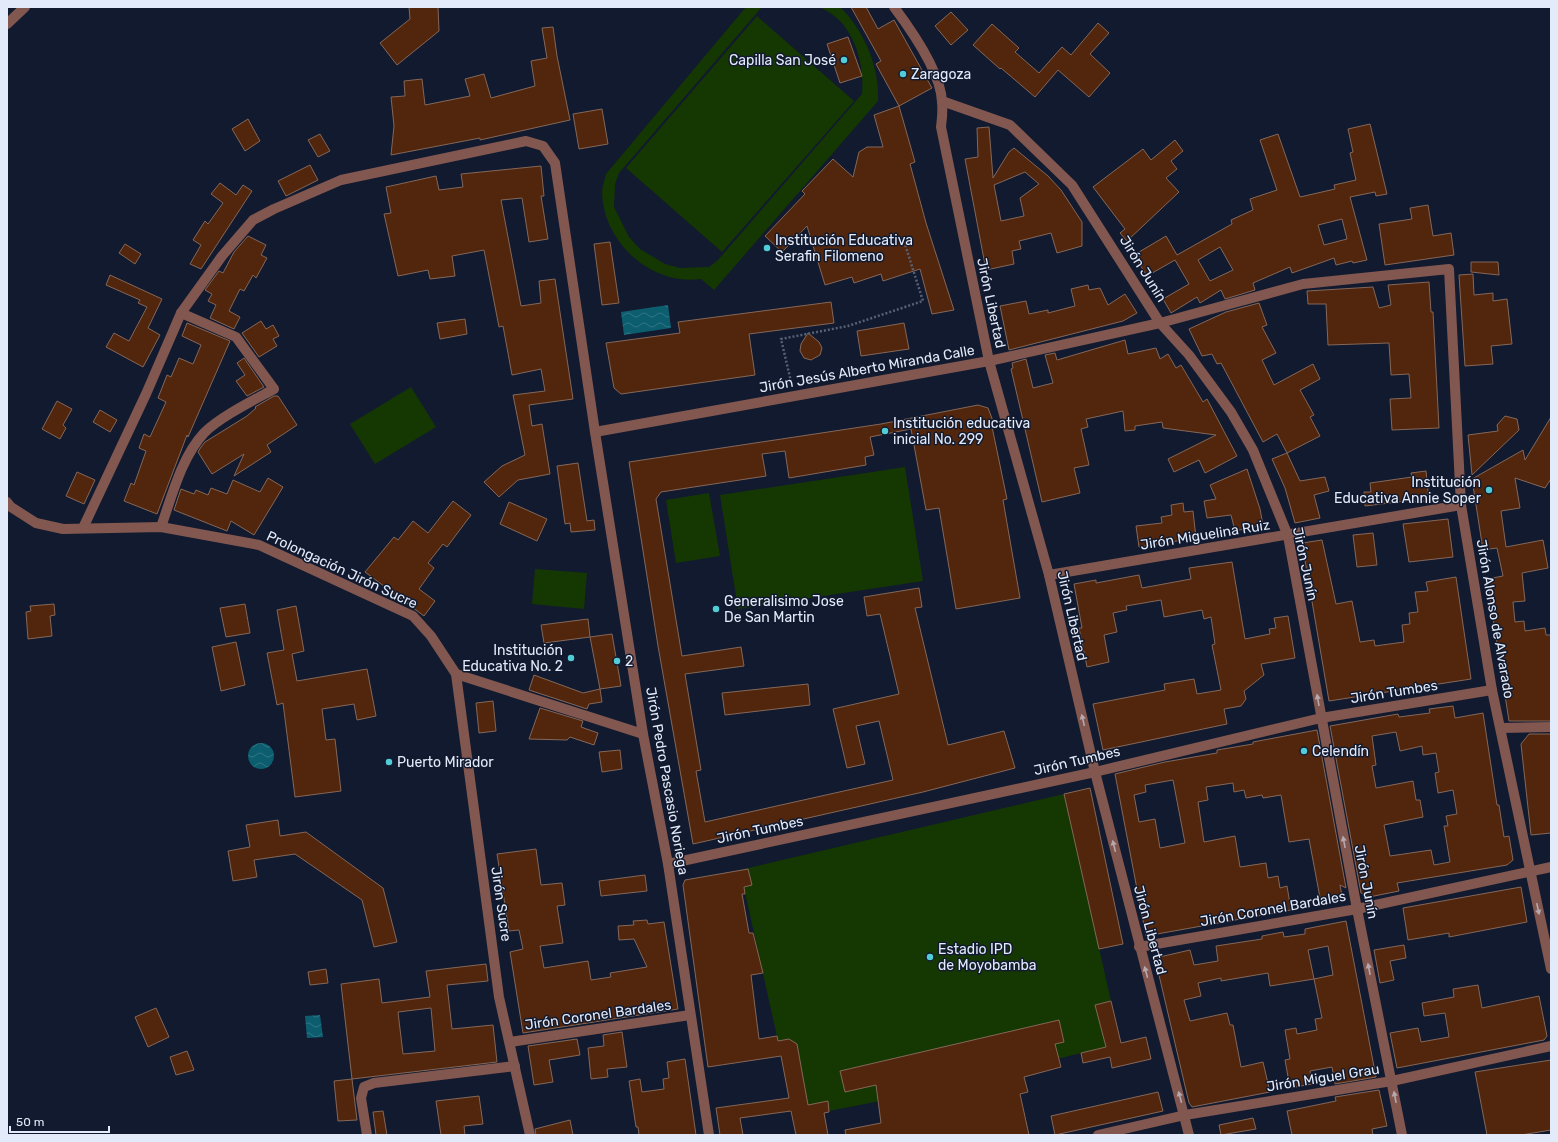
<svg xmlns="http://www.w3.org/2000/svg" width="1558" height="1142" viewBox="0 0 1558 1142" font-family="Rubik,sans-serif">
	<defs>
		<pattern id="water-waves" width="16" height="10" patternUnits="userSpaceOnUse"><rect width="16" height="10" fill="#0c5e6f"/><path d="M0 5q4-4 8 0t8 0" fill="none" stroke="#2f7584"/></pattern>
	</defs>
	<rect width="100%" height="100%" fill="#111a2f"/>
	<g fill="#153803">
		<path d="M 746,7 L 762,7 L 619,173 L 615,184 L 614,207 L 629,237 L 640,249 L 665,264 L 680,268 L 709,267 L 718,260 L 862,94 C 865,62 853,19 818,7 L 840,7 C 864,30 880,68 878,101 L 714,290 L 701,279 C 651,286 603,242 602,192 C 602,186 605,180 606,174 Z"/>
		<polygon points="757,16 854,101 722,252 626,168"/>
		<polygon points="411,387 436,427 375,464 350,424"/>
		<polygon points="905,467 923,581 738,609 720,495"/>
		<polygon points="709,493 720,556 676,563 666,500"/>
		<polygon points="535,569 587,573 584,609 532,604"/>
		<polygon points="1064,794 1111,1001 1110,1046 906,1096 793,1118 778,1041 740,870"/>
	</g>
	<g fill="url(#water-waves)">
		<polygon points="668,305 671,328 624,335 621,312"/>
		<circle cx="261" cy="756" r="13"/>
		<polygon points="320,1015 323,1037 307,1038 305,1016"/>
	</g>
	<g fill="#52260c" stroke="#846759" fill-rule="evenodd">
		<polygon points="409,7 438,7 439,31 397,65 380,43 410,19"/>
		<polygon points="851,7 866,7 878,29 894,20 932,88 899,106 876,64 881,61"/>
		<polygon points="951,12 968,30 951,45 935,26"/>
		<polygon points="1098,23 1109,33 1090,54 1110,73 1089,97 1058,70 1035,97 1001,68 1000,69 973,45 992,24 1019,48 1015,52 1039,73 1062,47 1071,55"/>
		<polygon points="553,27 557,56 570,120 480,140 480,138 391,155 394,126 391,97 405,96 404,81 422,79 425,105 470,96 465,79 484,74 491,98 535,86 531,61 547,58 542,28"/>
		<polygon points="848,37 862,76 840,83 827,44"/>
		<polygon points="899,106 915,162 910,164 926,223 954,310 932,314 920,269 883,281 881,274 854,283 852,277 825,285 807,226 782,252 765,236 805,194 802,191 833,159 853,177 859,152 867,147 883,147 874,115"/>
		<polygon points="602,109 608,144 579,149 573,114"/>
		<polygon points="248,119 260,141 245,151 232,129"/>
		<path d="M 1370,124 L 1387,194 L 1376,196 L 1375,192 L 1350,197 L 1367,260 L 1353,263 L 1352,261 L 1336,265 L 1334,258 L 1292,273 L 1290,267 L 1253,283 L 1255,290 L 1225,299 L 1221,290 L 1200,303 L 1197,297 L 1171,313 L 1163,299 L 1189,284 L 1175,260 L 1147,276 L 1134,255 L 1166,236 L 1177,255 L 1232,224 L 1231,220 L 1253,210 L 1250,199 L 1277,190 L 1260,140 L 1278,134 L 1300,197 L 1335,189 L 1334,185 L 1356,180 L 1350,153 L 1353,152 L 1348,129 ZM 1342,219 L 1347,239 L 1324,245 L 1318,225 ZM 1220,247 L 1233,270 L 1210,281 L 1198,260 Z"/>
		<path d="M 989,127 L 993,178 L 1009,152 L 1014,148 L 1048,176 L 1061,190 L 1082,222 L 1082,246 L 1057,253 L 1051,233 L 1019,241 L 1021,249 L 1012,251 L 1014,264 L 986,270 L 965,159 L 978,157 L 977,128 ZM 1025,172 L 1039,184 L 1020,198 L 1024,216 L 1001,221 L 994,185 Z"/>
		<polygon points="320,134 330,151 318,157 308,140"/>
		<polygon points="1175,140 1183,151 1171,161 1177,169 1166,178 1179,192 1127,241 1120,233 1125,229 1093,187 1143,149 1151,160"/>
		<polygon points="310,165 318,180 286,196 278,181"/>
		<polygon points="541,166 544,196 541,196 548,239 529,242 522,198 501,200 521,306 541,303 539,281 555,279 573,399 529,405 532,426 542,424 550,474 518,480 499,497 484,482 502,466 525,455 513,395 545,391 541,369 512,375 503,326 499,327 484,250 452,256 455,276 430,279 428,270 398,276 384,214 391,213 386,187 436,176 439,190 463,187 461,174"/>
		<polygon points="220,183 236,195 243,185 252,191 201,269 190,264 201,245 193,240 205,221 208,224 223,203 211,194"/>
		<polygon points="1428,205 1433,236 1451,233 1454,255 1385,265 1379,224 1412,219 1410,208"/>
		<polygon points="248,236 266,245 261,255 267,258 256,278 253,275 244,291 240,289 229,311 240,317 234,329 210,318 216,305 208,301 212,294 205,290 219,271 223,273 234,252"/>
		<polygon points="610,242 619,303 602,305 594,244"/>
		<polygon points="125,244 141,254 135,264 119,253"/>
		<polygon points="1471,262 1498,262 1499,275 1471,272"/>
		<polygon points="1473,274 1474,295 1493,293 1493,301 1507,299 1512,344 1491,346 1493,364 1465,366 1459,275"/>
		<polygon points="110,275 162,299 148,328 160,335 143,367 106,347 114,333 129,341 147,307 138,303 140,300 106,285"/>
		<polygon points="1429,282 1431,312 1433,312 1439,428 1392,430 1390,399 1411,398 1409,374 1391,375 1389,343 1328,345 1326,304 1308,304 1307,291 1373,287 1379,308 1391,305 1388,285"/>
		<polygon points="1088,285 1089,290 1100,288 1108,305 1125,294 1137,313 1123,321 1009,350 1000,306 1026,301 1029,314 1048,310 1048,313 1075,306 1071,289"/>
		<polygon points="831,302 834,323 749,334 755,375 621,394 614,388 606,343 680,333 678,322"/>
		<polygon points="1259,303 1267,325 1262,327 1276,353 1262,360 1274,385 1313,364 1320,379 1300,390 1314,415 1310,417 1320,436 1287,453 1277,434 1263,442 1221,363 1217,364 1212,354 1202,356 1189,329 1226,312"/>
		<polygon points="465,319 467,334 440,339 437,323"/>
		<polygon points="261,321 266,329 273,325 279,336 273,339 277,346 259,357 242,333"/>
		<polygon points="187,323 230,341 188,437 187,435 157,514 124,501 131,483 134,485 146,451 139,448 144,434 150,437 166,402 158,398 167,375 171,377 179,358 193,364 201,345 182,336"/>
		<polygon points="904,323 909,349 861,356 857,331"/>
		<polygon points="808,333 819,342 822,348 820,355 811,360 804,358 800,351 801,344"/>
		<polygon points="1125,340 1128,354 1156,348 1160,359 1168,354 1176,368 1181,365 1203,402 1207,399 1237,456 1205,473 1199,460 1174,472 1168,459 1216,435 1163,428 1162,422 1135,426 1135,430 1125,431 1123,411 1086,419 1088,427 1081,429 1089,465 1074,468 1080,493 1042,502 1011,369 1013,368 1012,363 1026,359 1033,388 1053,383 1045,355 1055,353 1057,360"/>
		<polygon points="244,358 264,387 247,396 236,381 245,375 237,363"/>
		<polygon points="274,396 278,396 297,425 267,445 271,452 234,476 244,454 212,474 198,452 201,447 205,442 247,416 256,408 255,407"/>
		<polygon points="57,401 72,409 63,425 66,428 60,439 42,429"/>
		<polygon points="978,405 988,408 993,421 991,422 1007,499 1003,500 1020,598 956,609 939,508 926,510 911,429 870,437 874,455 865,457 866,465 789,478 785,451 762,454 766,476 661,492 656,499 682,656 741,647 744,666 685,674 701,770 696,771 705,822 893,780 879,721 856,726 865,764 847,768 833,709 899,694 880,614 867,616 864,597 919,588 922,607 915,608 948,745 1004,731 1015,768 923,792 693,844 658,646 629,462 881,424"/>
		<polygon points="100,410 117,420 110,432 93,422"/>
		<polygon points="1505,416 1517,419 1519,430 1472,475 1468,435 1498,431 1497,425"/>
		<polygon points="1551,417 1551,479 1545,488 1515,478 1520,508 1501,511 1506,547 1543,540 1548,568 1522,573 1525,601 1513,602 1515,622 1524,621 1525,631 1545,628 1546,635 1551,635 1551,721 1509,721 1487,579 1503,576 1497,548 1483,550 1472,479 1523,450 1525,460"/>
		<polygon points="1287,453 1300,481 1325,477 1329,491 1314,495 1320,518 1295,523 1285,488 1272,459"/>
		<polygon points="578,463 587,521 594,520 595,530 571,532 570,523 565,524 557,466"/>
		<polygon points="1247,469 1260,509 1263,525 1235,531 1231,515 1207,518 1204,501 1216,499 1210,485"/>
		<polygon points="1426,471 1429,501 1415,502 1414,500 1365,506 1364,492 1371,492 1370,483 1412,477 1411,473"/>
		<polygon points="77,472 95,480 84,504 66,496"/>
		<polygon points="268,478 283,487 254,535 231,521 227,531 174,510 181,489 194,494 196,490 208,495 211,488 227,494 233,480 260,492"/>
		<polygon points="453,501 471,515 447,547 443,544 428,563 434,568 419,589 435,601 424,616 365,572 394,537 398,540 413,521 428,533"/>
		<polygon points="509,502 547,519 537,541 500,524"/>
		<polygon points="1183,503 1184,512 1193,511 1196,538 1139,547 1136,526 1162,523 1161,517 1172,515 1171,505"/>
		<polygon points="1448,519 1453,557 1409,562 1403,524"/>
		<polygon points="1373,533 1377,565 1357,567 1353,535"/>
		<polygon points="1322,540 1336,604 1352,601 1360,642 1374,640 1375,646 1404,642 1402,625 1410,624 1409,613 1418,612 1415,592 1428,591 1426,582 1456,577 1471,679 1329,701 1302,543"/>
		<polygon points="1232,562 1245,639 1270,634 1269,629 1276,628 1274,618 1288,616 1295,658 1261,664 1264,675 1244,691 1246,699 1241,706 1224,709 1227,724 1103,750 1093,704 1165,690 1164,684 1194,679 1197,694 1221,690 1212,645 1215,644 1211,617 1204,619 1202,610 1164,617 1161,600 1126,606 1127,610 1113,613 1117,632 1104,635 1109,662 1087,667 1079,628 1082,628 1074,584 1096,580 1096,583 1139,575 1142,588 1191,579 1189,568"/>
		<polygon points="54,604 55,615 50,616 52,636 28,639 26,612 31,611 30,606"/>
		<polygon points="245,604 250,633 226,637 220,608"/>
		<polygon points="296,606 304,651 292,654 297,681 367,669 376,716 357,720 354,704 322,709 326,740 335,739 341,791 295,797 283,703 277,705 267,653 284,650 277,610"/>
		<polygon points="588,619 590,637 544,643 541,625"/>
		<polygon points="612,634 621,686 600,689 590,637"/>
		<polygon points="236,642 245,685 221,691 212,647"/>
		<polygon points="534,675 583,693 600,689 602,702 589,704 587,709 529,690"/>
		<polygon points="808,684 810,705 725,715 722,693"/>
		<polygon points="493,701 496,731 479,733 476,703"/>
		<path d="M 1453,706 L 1455,718 L 1483,713 L 1497,805 L 1499,805 L 1504,837 L 1509,836 L 1513,860 L 1507,865 L 1397,883 L 1399,891 L 1369,897 L 1361,893 L 1330,726 L 1398,714 L 1399,717 L 1430,713 L 1429,709 ZM 1396,732 L 1400,751 L 1422,746 L 1423,755 L 1436,753 L 1439,772 L 1435,773 L 1438,793 L 1453,790 L 1457,814 L 1446,816 L 1448,826 L 1444,826 L 1450,862 L 1434,865 L 1431,850 L 1390,856 L 1384,825 L 1423,817 L 1420,800 L 1416,800 L 1413,781 L 1376,788 L 1372,766 L 1376,765 L 1372,736 Z"/>
		<polygon points="540,708 583,721 581,727 598,733 594,745 570,737 567,740 529,739"/>
		<path d="M 1317,730 L 1346,888 L 1340,885 L 1342,896 L 1336,900 L 1321,903 L 1309,839 L 1289,842 L 1281,795 L 1263,798 L 1262,795 L 1246,798 L 1244,790 L 1234,792 L 1233,783 L 1206,787 L 1208,800 L 1198,802 L 1204,842 L 1235,836 L 1240,867 L 1266,863 L 1268,878 L 1278,876 L 1280,888 L 1287,886 L 1291,910 L 1146,936 L 1115,774 L 1165,762 L 1217,753 L 1217,750 L 1253,744 L 1253,742 ZM 1173,780 L 1185,843 L 1160,848 L 1155,819 L 1139,822 L 1134,795 L 1146,792 L 1145,785 Z"/>
		<polygon points="1529,734 1551,734 1551,833 1531,835 1521,744"/>
		<polygon points="620,750 622,769 602,772 599,752"/>
		<polygon points="1090,788 1123,944 1099,949 1064,794"/>
		<polygon points="278,820 280,836 306,832 383,888 397,942 374,947 362,900 295,854 254,860 257,877 233,881 228,851 250,847 246,825"/>
		<polygon points="536,849 541,885 562,883 565,905 557,906 563,943 540,946 544,968 588,961 591,980 611,977 610,973 647,967 634,939 619,940 618,926 634,925 633,921 647,920 648,924 664,922 678,1009 523,1033 510,952 523,949 519,930 509,931 497,854"/>
		<polygon points="748,869 752,885 744,887 745,894 742,894 749,933 753,933 763,973 751,975 759,1039 777,1036 778,1041 789,1039 797,1044 808,1105 828,1101 829,1112 824,1113 828,1135 796,1135 791,1111 740,1118 743,1135 720,1135 716,1108 789,1098 781,1056 708,1067 683,885 685,880"/>
		<polygon points="645,875 647,891 601,896 599,881"/>
		<polygon points="1521,887 1527,922 1449,937 1449,933 1408,940 1403,908"/>
		<path d="M 1346,921 L 1376,1077 L 1335,1084 L 1332,1067 L 1310,1071 L 1312,1084 L 1290,1088 L 1285,1060 L 1290,1059 L 1285,1030 L 1296,1028 L 1297,1034 L 1317,1030 L 1315,1019 L 1322,1018 L 1314,979 L 1270,986 L 1268,973 L 1221,981 L 1221,978 L 1198,983 L 1201,996 L 1184,1000 L 1190,1021 L 1227,1013 L 1230,1025 L 1233,1025 L 1241,1067 L 1263,1062 L 1270,1092 L 1192,1107 L 1189,1103 L 1155,958 L 1190,950 L 1194,965 L 1218,961 L 1216,946 L 1262,939 L 1262,936 L 1283,932 L 1284,937 L 1305,934 L 1305,929 ZM 1328,946 L 1333,975 L 1314,979 L 1308,950 Z"/>
		<polygon points="1404,945 1406,958 1390,961 1394,980 1380,983 1374,950"/>
		<path d="M 486,964 L 488,981 L 447,985 L 452,1029 L 493,1025 L 497,1062 L 352,1079 L 357,1120 L 338,1121 L 334,1081 L 352,1079 L 341,984 L 379,979 L 382,1003 L 430,997 L 426,971 ZM 431,1008 L 435,1051 L 403,1054 L 398,1012 Z"/>
		<polygon points="326,969 328,983 310,985 308,972"/>
		<polygon points="1478,985 1482,1008 1539,996 1547,1036 1544,1040 1397,1068 1390,1033 1418,1028 1421,1042 1449,1037 1445,1013 1424,1016 1422,1003 1454,997 1453,989"/>
		<polygon points="1111,1001 1121,1043 1146,1037 1151,1059 1112,1068 1110,1057 1083,1063 1081,1053 1106,1047 1095,1005"/>
		<polygon points="156,1008 169,1037 148,1047 135,1017"/>
		<polygon points="1059,1020 1064,1042 1055,1044 1061,1067 1024,1077 1028,1092 1020,1094 1029,1135 846,1135 845,1130 881,1123 876,1085 845,1092 840,1071"/>
		<polygon points="622,1032 627,1067 607,1069 608,1077 591,1079 588,1048 604,1046 603,1035"/>
		<polygon points="577,1039 580,1055 549,1060 553,1082 534,1085 528,1046"/>
		<polygon points="187,1051 194,1070 176,1075 170,1057"/>
		<polygon points="685,1059 696,1135 639,1135 638,1127 636,1127 629,1081 640,1079 642,1092 664,1089 663,1079 669,1078 667,1062"/>
		<polygon points="1551,1060 1551,1130 1521,1135 1487,1135 1475,1072"/>
		<polygon points="1379,1090 1387,1126 1372,1129 1373,1135 1292,1135 1287,1111 1336,1101 1335,1097"/>
		<polygon points="1158,1092 1163,1111 1055,1135 1051,1116"/>
		<polygon points="479,1096 483,1124 464,1126 465,1135 441,1135 436,1101"/>
		<polygon points="383,1111 387,1135 376,1135 373,1112"/>
		<polygon points="1253,1118 1256,1129 1221,1135 1219,1125"/>
		<polygon points="570,1120 573,1135 536,1135 535,1129"/>
	</g>
	<g fill="none" stroke-linecap="round" stroke-linejoin="round">
		<polyline stroke="#586174" stroke-width="2.5" stroke-dasharray="2 2" stroke-linecap="butt" points="792,386 781,339 848,326 923,301 903,238"/>
		<g stroke="#815750" stroke-width="10">
			<path d="M 894,7 C 912,31 941,72 942,102 C 943,111 942,119 941,127 L 989,361 L 1049,575 L 1095,772 L 1189,1135"/>
			<polyline points="7,24 25,7"/>
			<polyline points="942,101 1010,125 1072,185 1160,323 1189,355 1231,412 1253,450 1288,536 1357,909 1402,1135"/>
			<polyline points="595,432 989,361 1160,323 1303,284 1449,269 1461,505 1492,690 1551,969"/>
			<polyline points="7,502 11,507 36,523 63,529 161,527 259,545 413,616 431,636 456,674 499,997 530,1135"/>
			<path d="M 161,527 C 172,496 181,458 204,433 C 220,417 254,400 274,389 L 236,337 L 181,313"/>
			<polyline points="83,528 146,394 181,313 222,256 253,220 274,209 341,180 526,141 543,146 555,163 595,432 643,734 668,864 709,1135"/>
			<polyline points="1049,575 1461,505"/>
			<polyline points="456,674 643,734"/>
			<polyline points="1501,728 1551,727"/>
			<polyline points="668,864 1095,772 1321,718 1492,690"/>
			<polyline points="1139,947 1357,909 1551,867"/>
			<polyline points="510,1042 690,1015"/>
			<polyline points="367,1135 361,1098 364,1087 374,1083 515,1066"/>
			<polyline points="1098,1135 1185,1115 1392,1081 1551,1046"/>
		</g>
	</g>
	<defs><path id="oneway-solid" d="M-6-.8H1V-3.2L6.5 0L1 3.2V.8H-6Z"/></defs>
	<g fill="#b7a8ad">
		<use href="#oneway-solid" transform="translate(1318 700) rotate(-100)"/>
		<use href="#oneway-solid" transform="translate(1083 720) rotate(-103)"/>
		<use href="#oneway-solid" transform="translate(1344 842) rotate(-101)"/>
		<use href="#oneway-solid" transform="translate(1114 846) rotate(-104)"/>
		<use href="#oneway-solid" transform="translate(1538 909) rotate(78)"/>
		<use href="#oneway-solid" transform="translate(1369 969) rotate(-101)"/>
		<use href="#oneway-solid" transform="translate(1146 972) rotate(-105)"/>
		<use href="#oneway-solid" transform="translate(1180 1097) rotate(-105)"/>
		<use href="#oneway-solid" transform="translate(1395 1097) rotate(-101)"/>
	</g>
	<g fill="#52ccd6" stroke="#111a2f" stroke-width="1.5">
		<circle cx="844" cy="60" r="4"/>
		<circle cx="903" cy="74" r="4"/>
		<circle cx="767" cy="248" r="4"/>
		<circle cx="885" cy="431" r="4"/>
		<circle cx="1489" cy="490" r="4"/>
		<circle cx="716" cy="609" r="4"/>
		<circle cx="571" cy="658" r="4"/>
		<circle cx="617" cy="661" r="4"/>
		<circle cx="1304" cy="751" r="4"/>
		<circle cx="389" cy="762" r="4"/>
		<circle cx="930" cy="957" r="4"/>
	</g>
	<g text-anchor="middle" dominant-baseline="central" stroke-width="3" stroke-linejoin="round" paint-order="stroke">
		<g font-size="14" fill="#e3eaf9" stroke="#111a2f" text-anchor="start">
			<text x="836" y="60" text-anchor="end">Capilla San José</text>
			<text x="911" y="74">Zaragoza</text>
			<text x="775" y="240">Institución Educativa<tspan x="775" dy="16">Serafin Filomeno</tspan></text>
			<text x="893" y="423">Institución educativa<tspan x="893" dy="16">inicial No. 299</tspan></text>
			<text x="1481" y="482" text-anchor="end">Institución<tspan x="1481" dy="16">Educativa Annie Soper</tspan></text>
			<text x="724" y="601">Generalisimo Jose<tspan x="724" dy="16">De San Martin</tspan></text>
			<text x="563" y="650" text-anchor="end">Institución<tspan x="563" dy="16">Educativa No. 2</tspan></text>
			<text x="625" y="661">2</text>
			<text x="1312" y="751">Celendín</text>
			<text x="397" y="762">Puerto Mirador</text>
			<text x="938" y="949">Estadio IPD<tspan x="938" dy="16">de Moyobamba</tspan></text>
		</g>
		<g font-size="14" fill="#e3eaf9" stroke="#111a2f">
			<text transform="translate(1143 269) rotate(58)">Jirón Junín</text>
			<text transform="translate(991 303) rotate(78)">Jirón Libertad</text>
			<text transform="translate(867 369) rotate(-10)">Jirón Jesús Alberto Miranda Calle</text>
			<text transform="translate(1205 535) rotate(-9)">Jirón Miguelina Ruiz</text>
			<text transform="translate(1305 564) rotate(78)">Jirón Junín</text>
			<text transform="translate(342 570) rotate(25)">Prolongación Jirón Sucre</text>
			<text transform="translate(1072 616) rotate(77)">Jirón Libertad</text>
			<text transform="translate(1495 619) rotate(80)">Jirón Alonso de Alvarado</text>
			<text transform="translate(1394 692) rotate(-9)">Jirón Tumbes</text>
			<text transform="translate(1077 761) rotate(-13)">Jirón Tumbes</text>
			<text transform="translate(667 781) rotate(80)">Jirón Pedro Pascasio Noriega</text>
			<text transform="translate(760 830) rotate(-12)">Jirón Tumbes</text>
			<text transform="translate(1366 882) rotate(79)">Jirón Junín</text>
			<text transform="translate(501 904) rotate(82)">Jirón Sucre</text>
			<text transform="translate(1273 909) rotate(-10)">Jirón Coronel Bardales</text>
			<text transform="translate(1150 930) rotate(75)">Jirón Libertad</text>
			<text transform="translate(598 1015) rotate(-8)">Jirón Coronel Bardales</text>
			<text transform="translate(1323 1078) rotate(-9)">Jirón Miguel Grau</text>
		</g>
	</g>
	<rect width="1558" height="1142" fill="none" stroke="#e3eaf9" stroke-width="16"/>
	<path d="M10 1126v6h99v-6" fill="none" stroke="#e3eaf9" stroke-width="2"/>
	<text x="16" y="1126" font-size="12" fill="#e3eaf9" stroke="#111a2f" stroke-width="3" paint-order="stroke">50 m</text>
</svg>
